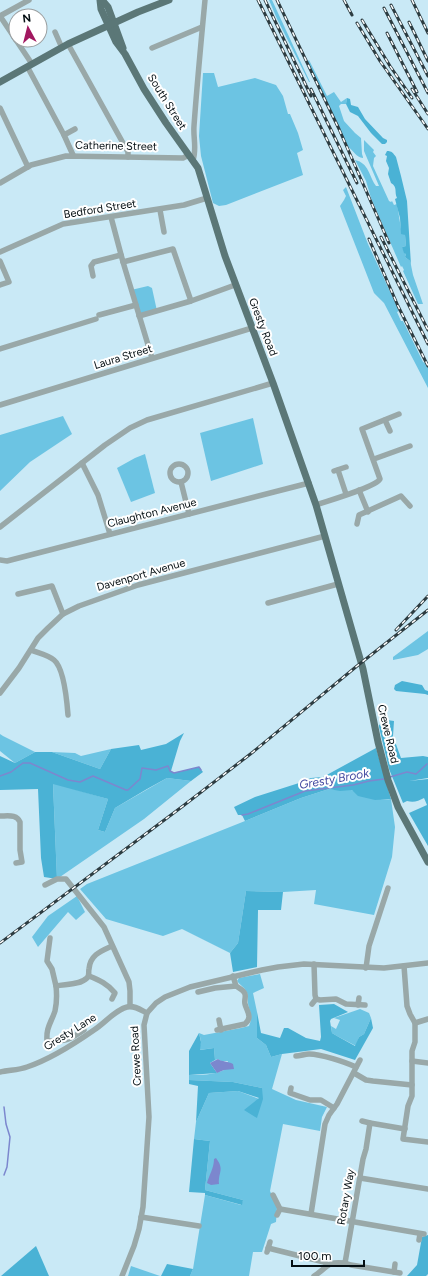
<svg xmlns="http://www.w3.org/2000/svg" width="428" height="1276" viewBox="0 0 428 1276" font-family="Figtree,sans-serif">
	<rect width="100%" height="100%" fill="#c9e9f6"/>
	<g fill="#6cc4e3">
		<polygon points="269,0 272,0 310,82 309,82 277,19"/>
		<path d="M 309,60 L 327,96 L 334,92 L 341,102 L 347,98 L 346,104 L 341,104 L 339,106 L 344,121 L 355,133 L 361,138 L 362,154 L 363,157 L 363,158 C 356,157 354,151 348,147 L 307,62 Z"/>
		<polygon points="203,73 214,73 218,87 255,78 276,85 283,96 288,114 290,114 298,133 303,150 297,153 303,175 226,205 219,206 213,203 201,156 199,136"/>
		<path d="M 364,140 L 374,150 L 373,152 L 376,156 L 374,158 L 373,166 L 389,201 L 391,202 L 392,201 L 394,205 L 397,204 L 401,229 L 405,235 L 406,246 L 402,247 L 406,254 L 405,257 L 410,261 L 411,265 L 413,275 L 423,304 L 418,304 L 403,271 L 404,270 L 402,266 L 401,267 L 371,198 L 366,181 L 355,160 C 369,163 369,176 376,186 L 379,186 L 364,151 Z"/>
		<polygon points="346,187 368,244 399,311 397,312 401,321 403,321 423,362 425,363 428,368 428,388 384,303 374,293 340,206 344,200 346,196 343,190"/>
		<polygon points="148,286 152,288 157,311 139,316 131,290"/>
		<polygon points="63,416 72,434 30,462 0,491 0,435"/>
		<polygon points="253,418 263,464 211,481 200,433"/>
		<polygon points="145,454 155,493 131,502 117,468 135,458"/>
		<polygon points="428,631 428,649 418,655 393,660 393,657"/>
		<polygon points="0,734 3,736 35,752 15,763 0,751"/>
		<polygon points="111,749 100,769 52,752 75,753 81,756"/>
		<polygon points="167,778 191,781 144,819 57,879 53,783 108,799 98,830 105,832 115,808"/>
		<path d="M 329,789 C 337,790 344,789 351,790 C 365,791 377,802 391,799 L 395,827 L 392,857 L 374,915 L 314,904 L 316,890 L 283,892 L 246,891 L 238,943 L 230,953 L 182,929 L 163,936 L 106,919 L 80,889 L 87,884 L 245,821 L 301,798 Z"/>
		<polygon points="77,896 85,912 76,920 68,912 38,947 32,937 48,916"/>
		<path d="M 260,974 L 264,988 L 253,993 L 257,1012 L 257,1038 L 266,1045 L 271,1057 L 282,1054 L 272,1089 L 296,1100 L 327,1107 L 322,1117 L 320,1131 L 283,1124 L 270,1191 L 277,1207 L 276,1222 L 271,1224 L 262,1252 L 253,1252 L 249,1276 L 190,1276 L 193,1269 L 205,1195 L 241,1205 L 243,1200 L 205,1190 L 210,1141 L 194,1139 L 196,1122 L 209,1093 L 238,1091 L 259,1099 L 257,1117 L 262,1088 L 233,1082 L 189,1080 L 189,1075 C 201,1075 213,1075 224,1070 L 228,1061 L 221,1061 L 218,1059 L 215,1060 L 214,1048 L 199,1050 L 201,1041 L 199,1033 L 204,1035 L 241,1028 L 249,1026 C 254,1013 249,1013 248,1003 C 247,998 249,996 246,991 C 244,987 240,985 237,981 L 239,978 Z"/>
		<polygon points="360,1009 369,1013 371,1018 364,1034 359,1037 356,1046 337,1036 332,1033 331,1026 336,1029 340,1020 334,1018"/>
		<polygon points="131,1266 160,1276 128,1276"/>
	</g>
	<g fill="#4ab2d5">
		<polygon points="347,98 350,99 351,105 358,107 365,119 383,138 387,140 387,142 385,144 382,144 371,133 358,116 350,112 346,104"/>
		<path d="M 387,151 C 392,151 393,153 396,157 L 401,176 L 407,201 L 411,265 L 410,261 L 405,257 L 406,254 L 404,253 L 402,247 L 406,246 L 405,235 L 401,234 L 400,218 L 395,199 L 397,198 C 394,192 398,187 391,183 L 388,174 L 389,168 L 386,161 L 387,156 L 385,155 Z"/>
		<polygon points="402,681 422,685 425,690 428,691 428,695 425,694 396,691 394,689 395,685"/>
		<path d="M 387,720 L 394,721 L 393,736 L 401,758 L 423,756 L 428,757 L 428,778 L 409,781 L 428,779 L 428,846 L 409,813 L 427,805 L 424,798 C 418,801 414,803 407,801 L 403,803 L 389,769 L 379,727 L 379,725 Z"/>
		<polygon points="184,733 180,741 171,771 174,773 199,767 203,772 191,781 167,778 147,789 115,808 105,832 98,830 108,799 53,784 57,879 44,877 41,858 38,789 0,790 0,756 15,763 35,752 52,752 100,769 111,749 139,745 141,750 166,744"/>
		<polygon points="376,748 391,799 375,800 358,796 352,790 340,791 329,789 301,798 245,821 242,815 238,815 234,807 255,797 299,783 311,778 323,777"/>
		<polygon points="246,891 283,892 281,910 258,910 257,967 233,972 230,953 238,943"/>
		<polygon points="334,1004 348,1012 331,1019 330,1021 332,1033 337,1036 355,1046 359,1037 364,1034 371,1018 373,1028 355,1060 321,1049 282,1054 271,1057 266,1045 257,1038 257,1012 261,1033 280,1038 284,1028 288,1028 306,1038 320,1041 321,1037 319,1005"/>
		<polygon points="199,1033 201,1042 200,1050 214,1048 215,1060 210,1063 217,1073 189,1075 189,1051"/>
		<polygon points="189,1080 233,1082 262,1088 263,1099 257,1118 244,1110 259,1098 238,1091 209,1093 196,1122 198,1086 189,1084"/>
		<polygon points="194,1139 210,1141 205,1190 243,1200 242,1205 205,1195 205,1193 189,1192"/>
		<polygon points="428,1235 428,1274 426,1276 407,1276 417,1265 422,1237"/>
		<polygon points="36,1246 49,1276 1,1276"/>
		<polygon points="167,1264 193,1269 190,1276 161,1276"/>
	</g>
	<g fill="#7c87ce">
		<path d="M 218,1059 C 222,1062 228,1061 233,1064 L 234,1069 L 224,1070 L 217,1073 L 210,1063 Z"/>
		<path d="M 216,1158 C 225,1170 218,1172 219,1184 L 211,1185 L 207,1183 C 209,1175 214,1168 214,1159 Z"/>
	</g>
	<g fill="none" stroke-linecap="round" stroke-linejoin="round">
		<g stroke="#7c87ce" stroke-width="1.5">
			<polyline points="0,776 11,772 23,763 30,763 68,780 80,782 93,776 126,790 128,790 140,779 142,768 156,770 168,766 170,771 174,773 199,767 201,770"/>
			<polyline points="390,777 407,772 416,774 427,764"/>
			<polyline points="242,815 248,814 305,791 353,785 369,781 384,779"/>
			<polyline points="4,1175 7,1167 10,1137 6,1124 4,1107"/>
		</g>
		<g stroke="#99a8a8" stroke-width="5.5">
			<polyline points="0,16 29,0"/>
			<polyline points="0,16 16,40"/>
			<polyline points="55,32 62,48"/>
			<polyline points="16,40 32,64"/>
			<polyline points="68,44 128,152 128,157"/>
			<polyline points="152,48 202,27"/>
			<polyline points="28,68 64,135 73,155"/>
			<polyline points="0,108 28,167"/>
			<polyline points="64,135 75,129"/>
			<path d="M 193,160 C 197,149 193,137 194,126 C 197,84 201,42 205,0"/>
			<polyline points="0,183 31,165 66,156 183,158 189,155"/>
			<polyline points="160,210 164,232"/>
			<polyline points="111,217 123,262 152,358"/>
			<polyline points="0,252 63,224 184,205 207,198"/>
			<polyline points="0,261 9,282 0,285"/>
			<polyline points="123,262 173,249 191,301"/>
			<polyline points="93,276 91,266 94,262 121,255"/>
			<polyline points="99,315 136,305"/>
			<polyline points="139,316 191,301 235,285"/>
			<polyline points="0,349 96,319"/>
			<polyline points="0,405 252,328"/>
			<polyline points="385,420 390,431"/>
			<polyline points="374,459 410,446"/>
			<polyline points="82,463 98,495 110,534"/>
			<circle cx="179" cy="473" r="9"/>
			<polyline points="338,470 346,494"/>
			<polyline points="334,471 346,467"/>
			<polyline points="181,482 189,514"/>
			<polyline points="359,490 368,512"/>
			<path d="M 316,505 C 327,501 376,487 380,479 L 362,429 L 399,414"/>
			<polyline points="357,524 359,515 401,496 410,506"/>
			<polyline points="0,527 105,445 130,428 147,420 273,383"/>
			<polyline points="0,560 7,561 309,483"/>
			<polyline points="18,594 52,586 63,614"/>
			<polyline points="268,603 338,584"/>
			<path d="M 31,650 C 38,653 48,655 54,660 C 64,668 67,702 68,715"/>
			<polyline points="0,693 19,668 38,638 48,628 63,614 79,606 138,585 325,536"/>
			<path d="M 0,816 C 8,816 17,814 20,822 L 20,850 L 22,862 L 16,863"/>
			<polyline points="45,885 57,879 66,879 104,927 129,982 130,991 130,1006"/>
			<path d="M 50,938 L 47,961 L 52,969 L 56,986 C 66,984 80,985 87,978 C 90,975 88,973 89,969 C 90,955 101,951 112,946"/>
			<polyline points="314,964 315,995 316,999 320,1000 336,999 346,1004 365,1005"/>
			<polyline points="404,966 407,1006 410,1014 415,1023 415,1042 412,1051 412,1096 408,1106 403,1139 428,1142"/>
			<polyline points="366,968 369,946 388,888"/>
			<path d="M 89,976 C 99,980 108,984 115,993 L 112,999"/>
			<path d="M 56,986 C 57,995 57,1002 55,1011 C 51,1023 46,1027 47,1041 C 66,1041 68,1041 84,1030"/>
			<polyline points="198,992 215,988 236,986"/>
			<polyline points="312,1004 316,999"/>
			<polyline points="358,1005 359,998"/>
			<polyline points="219,1020 221,1030"/>
			<polyline points="415,1023 428,1019"/>
			<path d="M 217,1030 L 245,1024 C 253,1017 247,1012 245,1004 C 244,1001 246,997 245,994 C 244,990 239,988 236,986 L 233,976"/>
			<path d="M 296,1056 C 300,1056 305,1054 309,1054 C 321,1054 345,1062 356,1067"/>
			<polyline points="412,1061 428,1063"/>
			<path d="M 0,1072 C 9,1070 19,1070 27,1067 C 51,1059 74,1044 94,1030 C 105,1023 115,1010 127,1007 C 134,1005 141,1010 147,1013"/>
			<polyline points="354,1073 366,1080 373,1081 412,1085"/>
			<polyline points="291,1088 290,1093 310,1100 321,1100 334,1108"/>
			<polyline points="362,1121 370,1123 405,1129"/>
			<polyline points="360,1178 428,1189"/>
			<polyline points="273,1195 280,1209 424,1234"/>
			<polyline points="311,1214 325,1124 329,1115 337,1104 360,1060"/>
			<polyline points="277,1215 280,1209"/>
			<polyline points="141,1217 199,1226"/>
			<polyline points="419,1240 420,1234"/>
			<polyline points="268,1248 324,1262 328,1265"/>
			<polyline points="267,1252 270,1242"/>
			<polyline points="345,1263 351,1265 400,1273"/>
			<polyline points="394,1272 395,1264"/>
			<polyline points="122,1276 134,1246 139,1229 143,1207 149,1117 144,1025 147,1013 156,1003 165,997 190,987 262,970 278,967 304,964 384,968 428,963"/>
			<path d="M 314,1276 C 329,1267 325,1261 345,1263 L 363,1159 L 366,1149 L 370,1123"/>
		</g>
		<g stroke="#5b7777" stroke-width="7">
			<polyline points="100,0 101,9 116,42 125,54 144,89 166,123 198,168 225,256 273,383 316,505 363,669 378,742 388,780 398,807 428,862"/>
			<polyline points="102,0 108,7 123,48"/>
			<polyline points="0,82 68,44 138,12 169,0"/>
		</g>
		<defs>
			<g id="rail">
				<polyline points="258,0 428,344"/>
				<polyline points="265,0 311,96"/>
				<polyline points="277,0 339,129 389,243"/>
				<polyline points="344,0 352,15"/>
				<polyline points="412,0 428,33"/>
				<polyline points="391,5 428,76"/>
				<polyline points="384,8 428,93"/>
				<polyline points="362,20 390,66 412,98"/>
				<polyline points="409,22 428,61"/>
				<polyline points="357,23 380,61 428,129"/>
				<polyline points="387,33 417,92"/>
				<polyline points="311,89 357,183"/>
				<polyline points="412,89 428,114"/>
				<polyline points="381,237 428,330"/>
				<polyline points="369,239 398,306 428,366"/>
				<polyline points="396,630 428,596"/>
				<polyline points="0,943 183,806 253,752 357,666 428,610"/>
			</g>
		</defs>
		<use href="#rail" stroke="#2d3c41" stroke-width="3"/>
		<use href="#rail" stroke="#fff" stroke-width="1.5" stroke-dasharray="4.5" stroke-linecap="butt"/>
	</g>
	<g text-anchor="middle" dominant-baseline="central" stroke-width="4" stroke-linejoin="round" paint-order="stroke">
		<g font-size="11" fill="#040e12" stroke="#fff">
			<text transform="translate(167 102) rotate(58)">South Street</text>
			<text transform="translate(116 146) rotate(1)">Catherine Street</text>
			<text transform="translate(100 209) rotate(-9)">Bedford Street</text>
			<text transform="translate(263 327) rotate(69)">Gresty Road</text>
			<text transform="translate(123 357) rotate(-17)">Laura Street</text>
			<text transform="translate(152 513) rotate(-14)">Claughton Avenue</text>
			<text transform="translate(141 575) rotate(-16)">Davenport Avenue</text>
			<text transform="translate(388 734) rotate(77)">Crewe Road</text>
			<text transform="translate(70 1032) rotate(-32)">Gresty Lane</text>
			<text transform="translate(136 1056) rotate(-93)">Crewe Road</text>
			<text transform="translate(346 1197) rotate(-80)">Rotary Way</text>
		</g>
		<g font-size="12" font-style="italic" fill="#444ba1" stroke="#fff">
			<text transform="translate(334 779) rotate(-10)">Gresty Brook</text>
		</g>
	</g>
	<g transform="translate(28 28) rotate(353)"><circle r="19" fill="#ffffff" stroke="#9b9fa0"/>
	<path d="M0-3L7 15L0 10L-7 15Z" fill="#a21860"/>
	<text y="-6" font-size="11" font-weight="bold" text-anchor="middle" fill="#040e12">N</text>
	</g>
	<path d="M292 1260v6h72v-6" fill="none" stroke="#040e12" stroke-width="2"/>
	<text x="298" y="1260" font-size="12" fill="#040e12" stroke="#ffffff" stroke-width="3" paint-order="stroke">100 m</text>
</svg>
